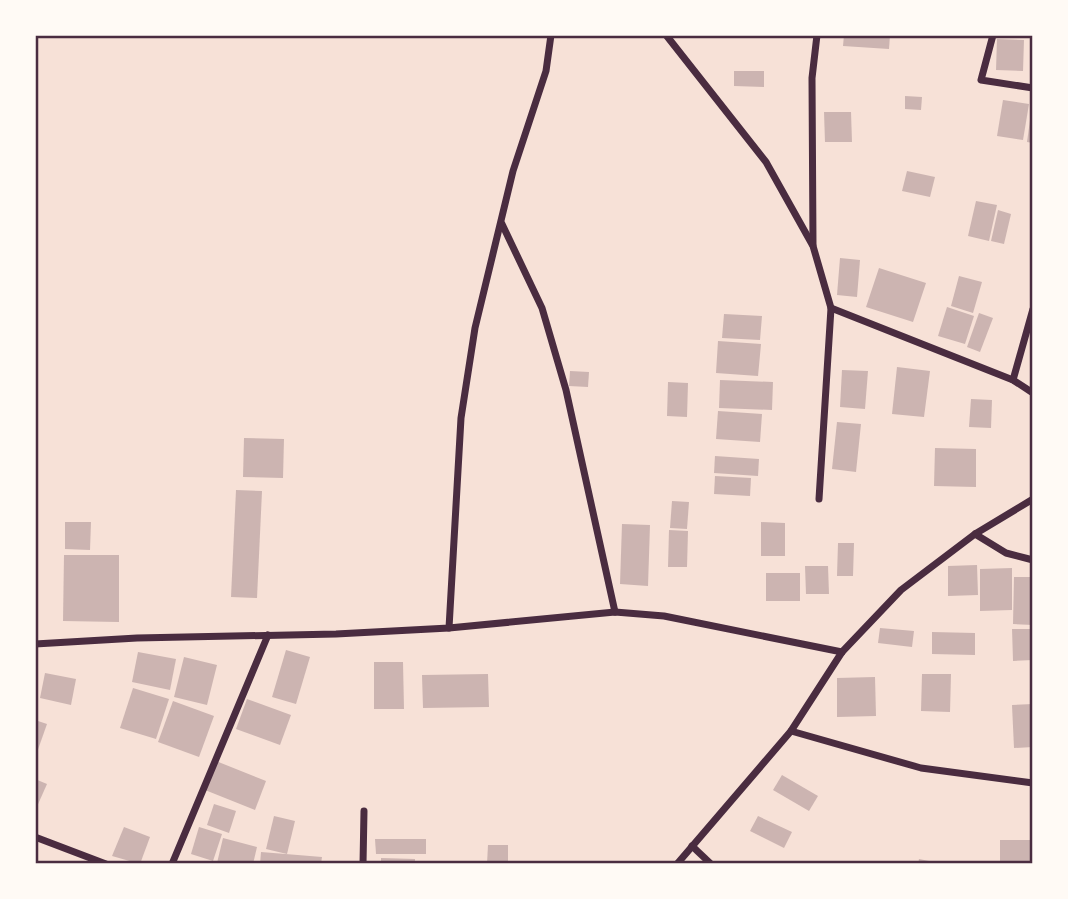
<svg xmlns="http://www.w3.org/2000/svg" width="1068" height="899" viewBox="0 0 1068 899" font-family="Ubuntu,sans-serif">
	<rect width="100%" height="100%" fill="#f7e1d7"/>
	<g fill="#ccb4b1">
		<polygon points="844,35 890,35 889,49 843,46"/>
		<polygon points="997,39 1024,40 1023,71 996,70"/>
		<polygon points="734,71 764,71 764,87 734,86"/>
		<polygon points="905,96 922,97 921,110 905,109"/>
		<polygon points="1003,100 1029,104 1023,140 997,136"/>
		<polygon points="824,112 851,112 852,142 825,142"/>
		<polygon points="1031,113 1033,113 1033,143 1027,142"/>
		<polygon points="907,171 935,177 930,197 902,191"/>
		<polygon points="976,201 997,205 989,241 968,236"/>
		<polygon points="998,210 1011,214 1004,244 991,241"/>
		<polygon points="840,258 860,260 857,297 837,295"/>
		<polygon points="879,268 926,283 913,322 866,307"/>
		<polygon points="959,276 982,282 973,313 951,306"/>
		<polygon points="947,307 974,316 965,344 938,336"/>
		<polygon points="979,313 993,318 980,352 967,347"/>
		<polygon points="724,314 762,316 760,340 722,338"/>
		<polygon points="718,341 761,344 758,376 716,373"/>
		<polygon points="897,367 930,371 924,417 892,414"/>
		<polygon points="842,370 868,371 865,409 840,407"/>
		<polygon points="570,371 589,372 588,387 569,386"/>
		<polygon points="720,380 773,382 772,410 719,408"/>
		<polygon points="668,382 688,383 687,417 667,416"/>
		<polygon points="971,399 992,400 991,428 969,427"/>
		<polygon points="718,411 762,414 760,442 716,439"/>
		<polygon points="837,422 861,424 856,472 832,469"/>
		<polygon points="244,438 284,439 283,478 243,477"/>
		<polygon points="935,448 976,449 976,487 934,486"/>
		<polygon points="715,456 759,459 758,476 714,473"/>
		<polygon points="715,476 751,478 750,496 714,494"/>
		<polygon points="236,490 262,491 257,598 231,597"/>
		<polygon points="672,501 689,502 687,529 670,528"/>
		<polygon points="65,522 91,522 90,550 65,549"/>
		<polygon points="761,522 785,523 785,556 761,556"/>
		<polygon points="622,524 650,525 648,586 620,584"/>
		<polygon points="669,530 688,531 687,567 668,567"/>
		<polygon points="838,543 854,543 853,576 837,576"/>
		<polygon points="64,555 119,555 119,622 63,621"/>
		<polygon points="977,565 978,595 948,596 948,566"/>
		<polygon points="805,566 828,566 829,594 806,594"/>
		<polygon points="1012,568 1012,610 980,611 980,569"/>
		<rect x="766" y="573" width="34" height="28"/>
		<polygon points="1014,577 1033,577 1033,625 1013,624"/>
		<polygon points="880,628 914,631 912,647 878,643"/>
		<polygon points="1012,629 1033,629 1033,660 1013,661"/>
		<polygon points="932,632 975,633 975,655 932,654"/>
		<polygon points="286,650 310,657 296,704 272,697"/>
		<polygon points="138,652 176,659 170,690 132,682"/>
		<polygon points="184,657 217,665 207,705 174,697"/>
		<polygon points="374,662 403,662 404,709 374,709"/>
		<polygon points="45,673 76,679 71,705 40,698"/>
		<polygon points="488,674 489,707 423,708 422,675"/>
		<polygon points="922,674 951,674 950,712 921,711"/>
		<polygon points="875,677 876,716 837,717 837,678"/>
		<polygon points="133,688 169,699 156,739 120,728"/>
		<polygon points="247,699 291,715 280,745 236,729"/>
		<polygon points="173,701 214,716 199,757 158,742"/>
		<polygon points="1033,704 1033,747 1014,748 1012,705"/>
		<polygon points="35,720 47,724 35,758"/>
		<polygon points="216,761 266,781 255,810 205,790"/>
		<polygon points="782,775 818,796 809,811 773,790"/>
		<polygon points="35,779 47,784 35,811"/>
		<polygon points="214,804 236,811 229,833 207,825"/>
		<polygon points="274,816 295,821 287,854 266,849"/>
		<polygon points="758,816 792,832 784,848 750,831"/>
		<polygon points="124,827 150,837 140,864 112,856"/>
		<polygon points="199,827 222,834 213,861 191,854"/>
		<polygon points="223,838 257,847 253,864 217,863"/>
		<polygon points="375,839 426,839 426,854 376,854"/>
		<rect x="1000" y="840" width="33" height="24"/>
		<polygon points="488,845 508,845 508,864 487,864"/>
		<polygon points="261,852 322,857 321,864 260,864"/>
		<polygon points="381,858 415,859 415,864 381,864"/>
		<polygon points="919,859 939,863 939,864 918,864"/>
	</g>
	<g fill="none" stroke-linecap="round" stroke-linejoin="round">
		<g stroke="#4a2c40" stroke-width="7">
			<polyline points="666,35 766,162 813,246 831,308 1013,380 1033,393"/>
			<polyline points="993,35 981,80 1033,88"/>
			<polyline points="502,224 542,308 566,390 615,612"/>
			<polyline points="813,245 812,78 817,35"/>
			<polyline points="1013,380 1033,309"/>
			<polyline points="819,499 831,308"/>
			<polyline points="975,534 1006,553 1033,560"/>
			<polyline points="449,628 461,418 475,328 513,171 546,71 551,35"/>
			<polyline points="35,644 137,638 336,634 449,628 615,612 664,616 842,652"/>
			<polyline points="791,731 921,768 1033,783"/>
			<polyline points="35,837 106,864"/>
			<polyline points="692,846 711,864"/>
			<polyline points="172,864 268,635"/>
			<polyline points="363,864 364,811"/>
			<polyline points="677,864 791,731 842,652 901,590 975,534 1033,499"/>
		</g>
	</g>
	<rect width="1068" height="899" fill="none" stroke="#fffaf5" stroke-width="74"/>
	<rect x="37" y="37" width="994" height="825" fill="none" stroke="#4a2c40" stroke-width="2.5"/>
</svg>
